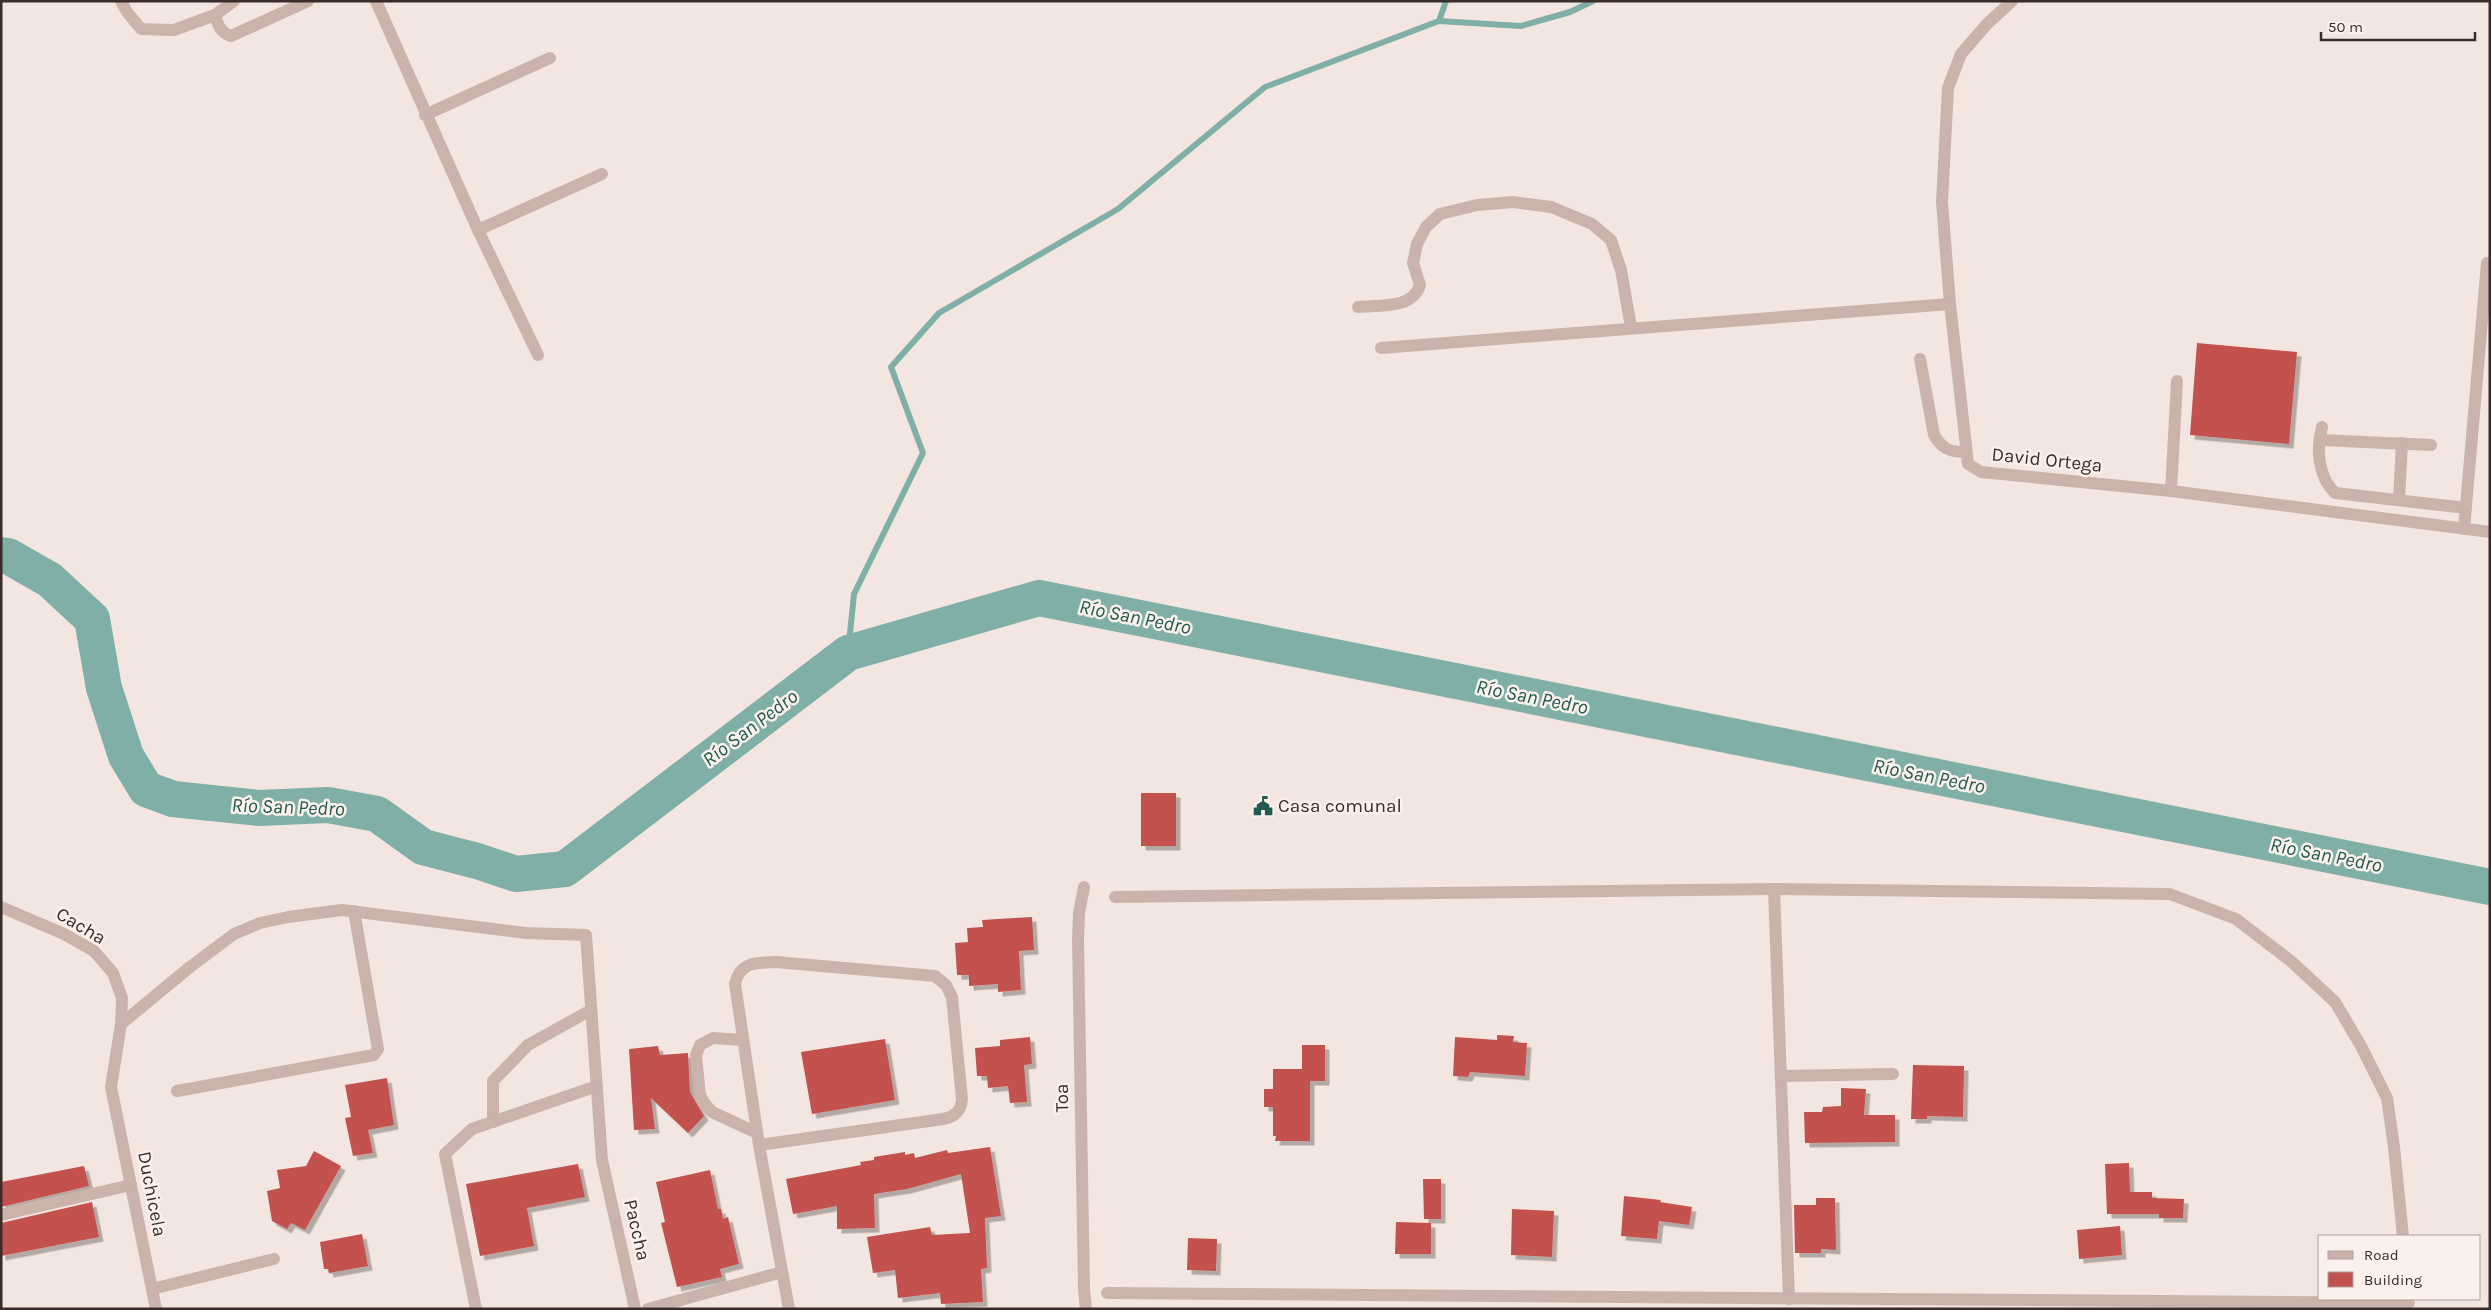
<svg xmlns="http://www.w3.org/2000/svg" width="2491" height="1310" viewBox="0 0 2491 1310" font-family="Karla,sans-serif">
	<defs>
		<filter id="shadow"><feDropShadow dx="4.5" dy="4.5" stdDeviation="0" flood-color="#0004"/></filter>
	</defs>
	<rect width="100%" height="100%" fill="#f3e6e0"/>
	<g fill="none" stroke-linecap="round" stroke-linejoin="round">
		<g stroke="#7fafa7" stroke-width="6">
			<polyline points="1439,21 1446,1"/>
			<polyline points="848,653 854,594 923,453 891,367 939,313 1118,209 1265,87 1439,21 1521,26 1570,12 1593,1"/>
		</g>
		<polyline stroke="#7fafa7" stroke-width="36" points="1,555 8,556 50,580 92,619 104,688 126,756 146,789 173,799 259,808 328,805 377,814 423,847 477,861 516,874 565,869 848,653 1039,598 2490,887"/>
	</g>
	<g fill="#c3514d" filter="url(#shadow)">
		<polygon points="2197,343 2297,352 2289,444 2190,435"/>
		<rect x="1141" y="793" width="35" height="53"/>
		<polygon points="1032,917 1034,950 1019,951 1021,990 998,992 998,984 969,986 969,975 957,975 955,943 968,942 967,928 983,927 982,920"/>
		<polygon points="1497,1035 1514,1036 1513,1042 1527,1043 1525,1076 1470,1072 1468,1077 1453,1076 1455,1037 1497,1040"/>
		<polygon points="1030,1037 1032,1064 1024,1065 1027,1102 1010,1103 1008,1086 988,1088 987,1076 977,1076 975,1048 1000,1046 1000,1040"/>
		<polygon points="885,1039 895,1100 812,1114 801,1052"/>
		<polygon points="1302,1045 1325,1045 1325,1081 1310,1081 1310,1141 1275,1141 1276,1136 1273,1136 1273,1107 1264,1107 1264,1089 1273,1089 1273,1069 1302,1069"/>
		<polygon points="658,1046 660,1055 688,1053 690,1092 704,1116 688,1133 651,1098 655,1129 634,1130 629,1049"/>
		<polygon points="1913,1065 1964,1066 1963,1117 1927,1116 1927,1119 1911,1119"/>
		<polygon points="387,1078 394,1125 368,1130 373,1153 353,1156 345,1118 351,1117 345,1085"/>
		<polygon points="1841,1088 1866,1089 1864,1115 1895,1115 1895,1142 1805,1143 1804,1112 1822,1112 1823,1107 1841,1106"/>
		<polygon points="990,1147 1001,1216 985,1218 987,1268 981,1269 983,1302 941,1304 940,1293 898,1298 895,1270 873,1273 867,1237 930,1227 932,1235 970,1233 961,1174 907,1189 874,1194 875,1228 837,1229 837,1206 793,1214 786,1179 861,1165 860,1162 874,1160 874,1157 905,1152 905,1155 914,1153 915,1158 947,1150 948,1153"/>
		<polygon points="314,1151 341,1166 305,1230 291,1223 287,1229 272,1221 267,1191 280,1188 277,1170 306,1166"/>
		<polygon points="2129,1163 2130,1192 2152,1192 2152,1198 2184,1199 2183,1218 2159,1218 2159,1214 2107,1214 2105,1164"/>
		<polygon points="578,1164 585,1197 527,1208 534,1246 480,1256 466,1184"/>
		<polygon points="84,1166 89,1186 1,1207 1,1182"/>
		<polygon points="710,1170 718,1209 721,1209 723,1219 728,1217 739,1264 720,1269 722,1277 677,1287 661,1223 665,1222 656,1182"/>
		<polygon points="1423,1179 1441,1179 1441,1219 1424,1219"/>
		<polygon points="1624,1196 1661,1200 1660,1202 1692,1207 1689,1225 1659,1221 1657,1239 1621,1236"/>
		<polygon points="1816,1198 1835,1198 1836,1250 1821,1249 1821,1253 1795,1253 1794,1205 1816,1205"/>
		<polygon points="92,1202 99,1237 1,1256 1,1223"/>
		<polygon points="1512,1209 1554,1211 1552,1257 1511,1255"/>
		<polygon points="1396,1222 1431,1223 1431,1254 1395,1254"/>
		<polygon points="2120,1226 2122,1255 2079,1259 2077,1230"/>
		<polygon points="362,1234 368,1266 329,1273 328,1269 324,1269 320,1242"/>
		<polygon points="1188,1238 1217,1239 1216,1271 1187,1270"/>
	</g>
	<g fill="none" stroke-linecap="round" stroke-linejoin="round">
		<g stroke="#cbb3ac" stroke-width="12">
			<path d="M 121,1 L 127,12 L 141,29 L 174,30 L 215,15 C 218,25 220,32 231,36 L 308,1"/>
			<polyline points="376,1 478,230 538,355"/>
			<polyline points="2012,1 1987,24 1961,54 1948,88 1942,202 1950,304 1968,464 1981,472 2171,491 2490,532"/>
			<polyline points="215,15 234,1"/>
			<polyline points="425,115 550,58"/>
			<polyline points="478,230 602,174"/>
			<path d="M 1358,307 C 1379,305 1413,309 1420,285 L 1413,263 L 1417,244 L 1426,227 L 1440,214 L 1477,205 L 1513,202 L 1551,207 L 1592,224 L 1611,240 L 1621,270 L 1631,327"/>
			<polyline points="1381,348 1950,304"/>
			<path d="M 1920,359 L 1934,435 C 1942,449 1950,452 1966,452"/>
			<path d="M 2322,427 C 2316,448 2318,477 2335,493 L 2466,508"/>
			<polyline points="2320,440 2431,445"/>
			<polyline points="2171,491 2177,381"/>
			<polyline points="2399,500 2402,443"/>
			<polyline points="2464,529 2487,263"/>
			<polyline points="1084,887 1079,913 1078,939 1084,1290 1086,1309"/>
			<polyline points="1774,889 1789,1299"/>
			<polyline points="1115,897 1774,889 2170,894 2236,919 2292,962 2335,1002 2361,1046 2387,1098 2394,1147 2403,1236"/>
			<polyline points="1,907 64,934 94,951 113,973 122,998 121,1024 111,1087 156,1309"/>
			<polyline points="121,1024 190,967 234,934 260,923 288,917 342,910 526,933 586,935 602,1160 635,1309"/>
			<polyline points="743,1040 713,1038 700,1045 696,1055 700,1096 705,1104 712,1112 757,1133"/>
			<polyline points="1781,1076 1893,1074"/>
			<polyline points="177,1091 374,1055 378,1049 354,911"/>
			<polyline points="493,1122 493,1081 528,1045 591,1010"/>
			<path d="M 759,1145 L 943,1119 C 955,1117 961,1111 962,1099 L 952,997 L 946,985 L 935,976 L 776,962 C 757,963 740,961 735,984 L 759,1145 L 789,1309"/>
			<polyline points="1,1215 131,1185"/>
			<polyline points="152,1289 274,1259"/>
			<polyline points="1107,1293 2409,1303"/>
			<polyline points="476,1309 445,1154 472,1129 597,1086"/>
			<polyline points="648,1309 782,1272"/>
		</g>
	</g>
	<defs>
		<symbol id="civic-bare" viewBox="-9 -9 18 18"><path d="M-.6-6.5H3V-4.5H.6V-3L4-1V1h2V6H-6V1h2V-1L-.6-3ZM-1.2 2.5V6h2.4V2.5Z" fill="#215a51" stroke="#faf1ec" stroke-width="2.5" paint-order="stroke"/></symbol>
	</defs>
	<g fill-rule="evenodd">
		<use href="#civic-bare" x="1249" y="792" width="28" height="28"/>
	</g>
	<g text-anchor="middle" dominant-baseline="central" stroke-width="5" stroke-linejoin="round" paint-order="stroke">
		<g font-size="19" fill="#392c2a" stroke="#faf1ec">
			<text transform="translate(2047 460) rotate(6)">David Ortega</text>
			<text transform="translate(81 926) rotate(31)">Cacha</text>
			<text transform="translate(1062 1098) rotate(-91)">Toa</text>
			<text transform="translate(152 1194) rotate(79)">Duchicela</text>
			<text transform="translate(637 1230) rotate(77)">Paccha</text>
		</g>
		<g font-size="19" fill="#392c2a" stroke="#faf1ec" text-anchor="start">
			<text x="1278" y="806">Casa comunal</text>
		</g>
		<g font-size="20" font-style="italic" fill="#215a51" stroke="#faf1ec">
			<text transform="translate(1135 617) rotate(11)">Río San Pedro</text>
			<text transform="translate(1532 697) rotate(11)">Río San Pedro</text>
			<text transform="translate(750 728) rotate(-37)">Río San Pedro</text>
			<text transform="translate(1929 776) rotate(11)">Río San Pedro</text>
			<text transform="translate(288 807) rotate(2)">Río San Pedro</text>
			<text transform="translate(2326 855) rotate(11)">Río San Pedro</text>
		</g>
	</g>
	<rect width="2491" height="1310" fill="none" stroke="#392c2a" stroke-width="5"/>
	<rect x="2318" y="1235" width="162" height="65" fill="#faf1ec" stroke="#ada29e"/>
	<rect x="2328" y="1251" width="25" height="8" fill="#cbb3ac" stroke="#ada29e"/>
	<text x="2364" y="1260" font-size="15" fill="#392c2a">Road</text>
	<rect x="2328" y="1272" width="25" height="15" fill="#c3514d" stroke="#ada29e"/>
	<text x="2364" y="1285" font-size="15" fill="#392c2a">Building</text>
	<path d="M2321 32v8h154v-8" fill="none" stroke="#392c2a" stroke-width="2.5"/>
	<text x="2328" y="32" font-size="15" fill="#392c2a" stroke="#faf1ec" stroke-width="4" paint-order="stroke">50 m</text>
</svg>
